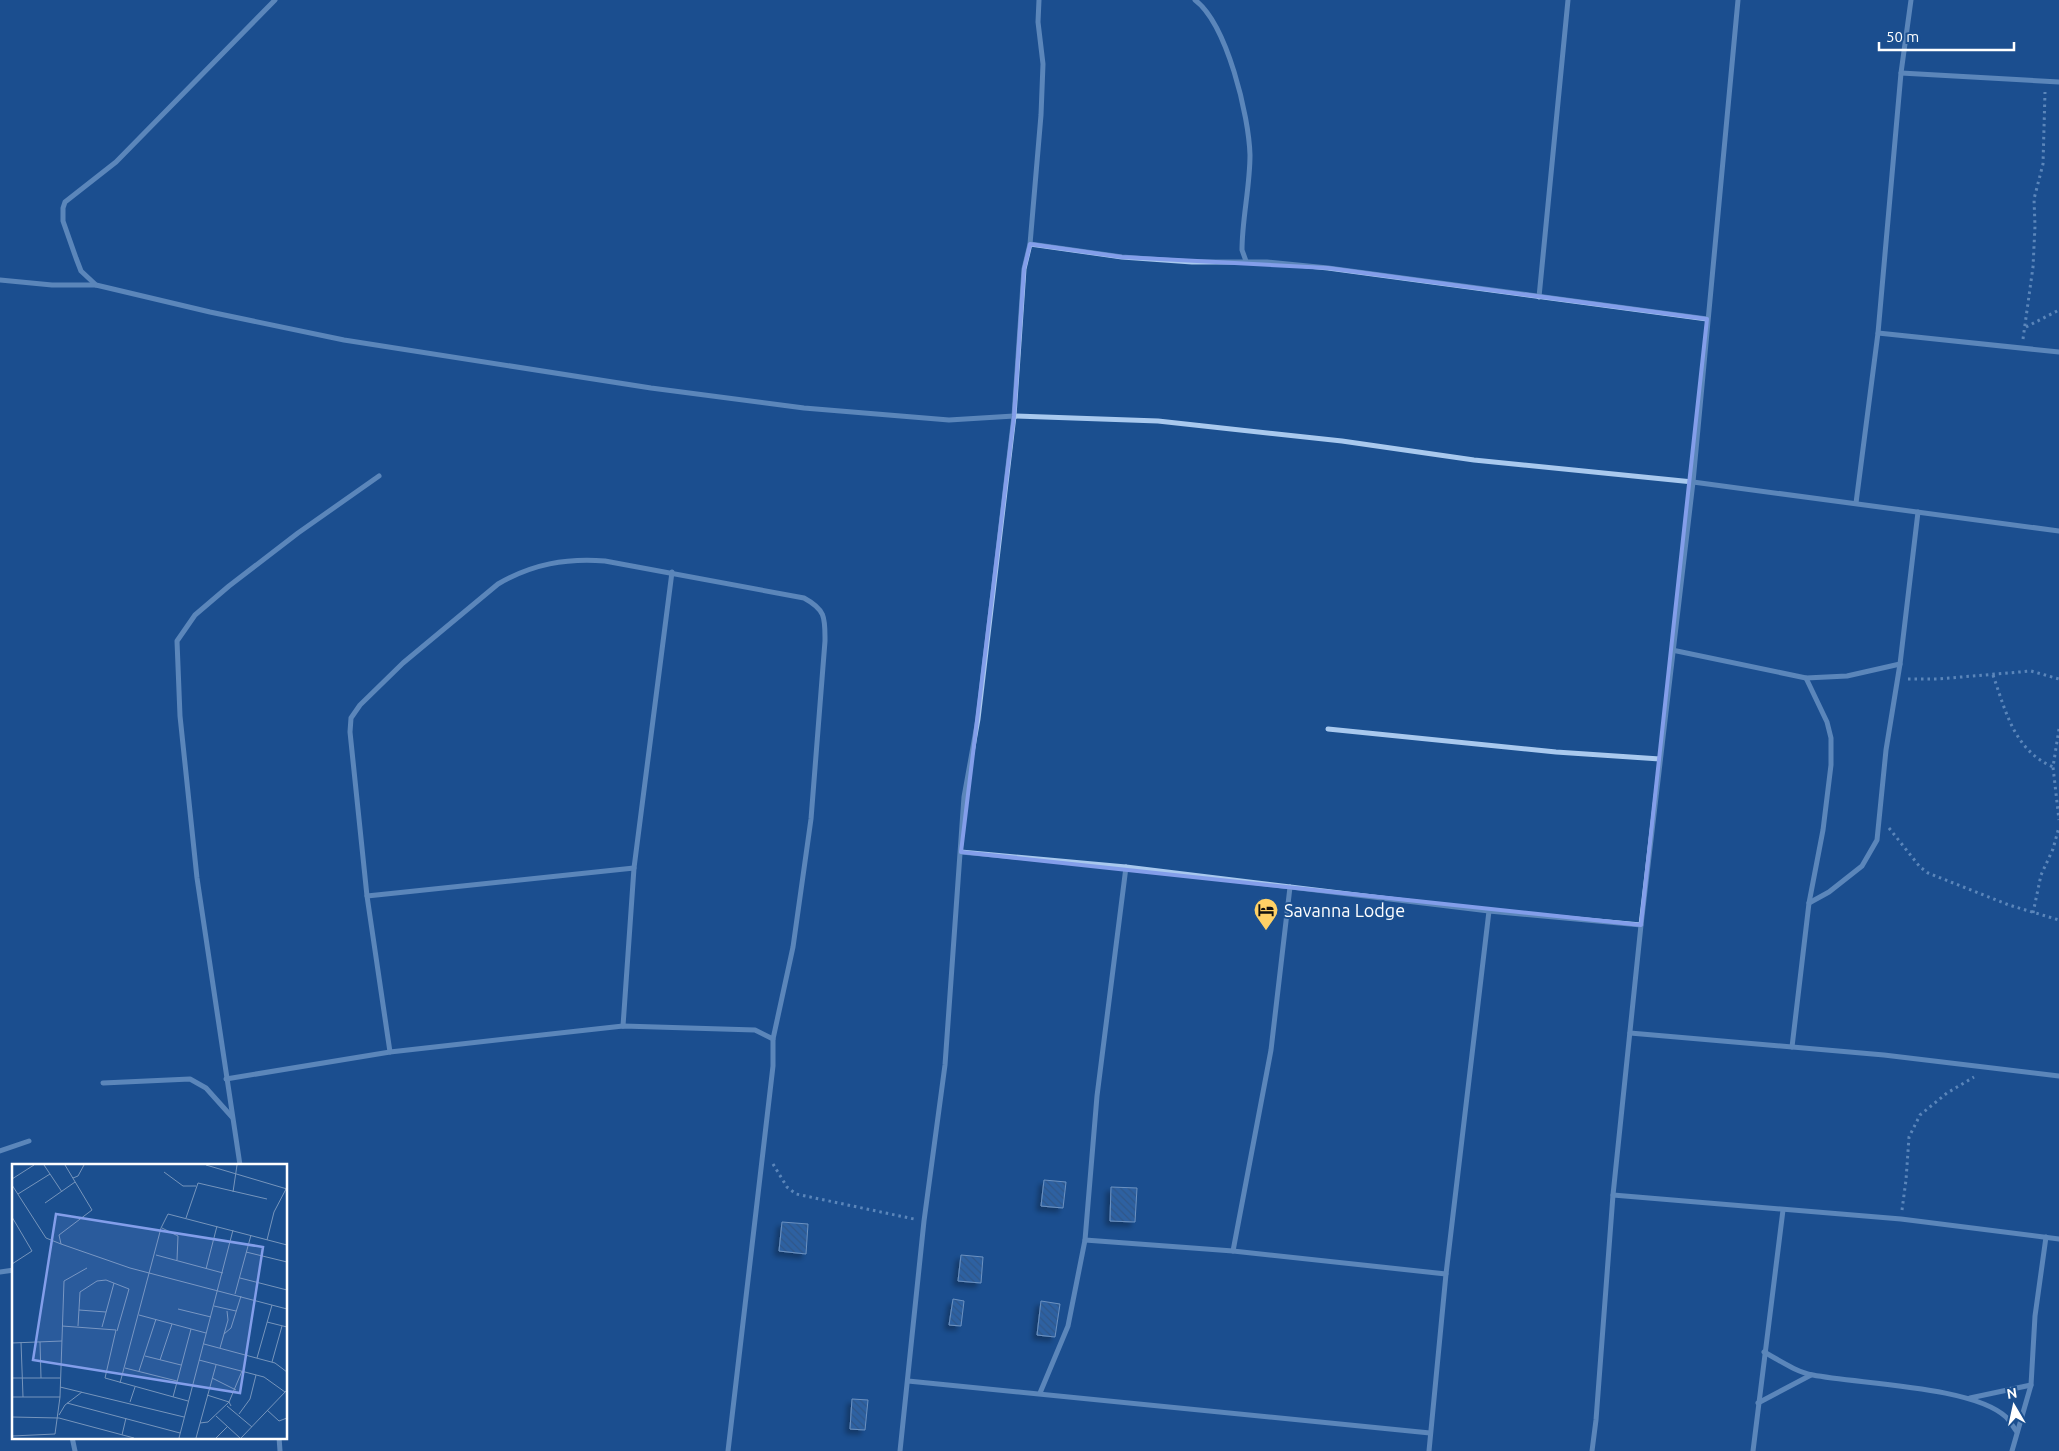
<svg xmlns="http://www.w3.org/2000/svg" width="2059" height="1451" viewBox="0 0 2059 1451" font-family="Ubuntu,sans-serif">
	<defs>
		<pattern id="building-back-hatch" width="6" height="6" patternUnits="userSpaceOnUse" patternTransform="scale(1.25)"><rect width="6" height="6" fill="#4478b7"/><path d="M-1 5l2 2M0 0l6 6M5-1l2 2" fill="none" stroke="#486282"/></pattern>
		<filter id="shadow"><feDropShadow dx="-4.5" dy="4.5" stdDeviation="2.5" flood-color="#0009"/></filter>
	</defs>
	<rect width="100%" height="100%" fill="#1b4f8f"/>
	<g fill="url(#building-back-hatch)" stroke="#cfe3fa" filter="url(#shadow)">
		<polygon points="1044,1180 1066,1182 1063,1208 1041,1206"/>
		<polygon points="1111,1187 1137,1188 1135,1222 1110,1221"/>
		<polygon points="782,1222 808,1224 806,1254 779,1251"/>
		<polygon points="961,1255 983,1257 981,1283 958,1281"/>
		<polygon points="953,1299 964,1301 961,1326 949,1325"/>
		<polygon points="1041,1301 1060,1304 1055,1337 1037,1335"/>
		<polygon points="852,1399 868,1400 865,1430 850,1429"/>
	</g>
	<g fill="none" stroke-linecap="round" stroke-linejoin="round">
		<g stroke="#a9c9ee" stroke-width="3" stroke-dasharray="2.5 4" stroke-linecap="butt">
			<polyline points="2026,327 2059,310"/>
			<polyline points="2023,339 2033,267 2035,226 2034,199 2043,164 2045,92"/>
			<path d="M 1993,675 C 2006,712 2014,750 2053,767"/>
			<polyline points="1908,679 1938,679 2031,671 2059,679"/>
			<polyline points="2059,729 2053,767 2059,820"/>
			<polyline points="1889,828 1920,867 1928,873 2009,905 2059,920"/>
			<polyline points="2033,913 2041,875 2053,849 2059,827"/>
			<polyline points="773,1164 787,1187 796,1194 914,1219"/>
			<polyline points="1902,1210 1906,1180 1909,1137 1920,1115 1947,1093 1974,1077"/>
		</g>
		<g stroke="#a9c9ee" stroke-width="5">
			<polyline points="275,0 116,162 65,202 63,208 63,221 76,258 81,271 96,285 210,312 344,340 651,388 804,408 949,420 1014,416 1158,421 1342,441 1474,460 1693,482 2059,531"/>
			<path d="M 1195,0 C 1227,24 1249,116 1250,155 C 1250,187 1242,219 1242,250 L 1246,261"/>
			<polyline points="1901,73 2059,82"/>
			<polyline points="1030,244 1122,257 1192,262 1267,262 1328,268 1707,319"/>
			<polyline points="0,280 52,285 96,285"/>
			<polyline points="1539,297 1568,0"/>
			<polyline points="1878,333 2059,352"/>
			<polyline points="1856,503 1878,333 1901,73 1911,0"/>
			<polyline points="1672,650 1806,678 1847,676 1900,664"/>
			<polyline points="1328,729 1556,752 1660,759"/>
			<polyline points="961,852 1126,867 1489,911 1641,925"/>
			<polyline points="367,896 634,868"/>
			<polyline points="1809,903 1829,892 1862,866 1877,840 1886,750 1900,664 1918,512"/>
			<polyline points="623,1026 634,868 672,572"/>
			<polyline points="1630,1033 1884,1055 2059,1076"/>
			<polyline points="1792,1047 1809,903 1823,830 1831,765 1831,738 1827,722 1806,678"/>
			<path d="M 390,1052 L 367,896 L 350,732 L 351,718 L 360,705 L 403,663 L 498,584 C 532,564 566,558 605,561 L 804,598 C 826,610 825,618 825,641 L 811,819 L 793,947 L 773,1039"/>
			<polyline points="226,1079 390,1052 623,1026 755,1030 773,1039 773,1066 728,1451"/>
			<polyline points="103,1083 190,1079 206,1088 232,1117"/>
			<polyline points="0,1151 29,1141"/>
			<polyline points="240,1165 197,878 180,716 177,641 195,615 229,586 298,533 379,476"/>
			<polyline points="1613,1195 1901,1219 2059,1239"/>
			<polyline points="1085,1240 1233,1251 1446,1274"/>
			<polyline points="1233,1251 1271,1050 1290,887"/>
			<polyline points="0,1272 14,1270"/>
			<path d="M 1764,1352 C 1779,1360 1796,1372 1813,1375 C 1858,1384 1973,1386 2006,1417 C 2010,1421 2013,1427 2017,1432"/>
			<polyline points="908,1381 1430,1433"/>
			<polyline points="1040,1393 1068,1326 1085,1240 1097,1096 1126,867"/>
			<polyline points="1970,1398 2031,1385"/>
			<polyline points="1758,1403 1811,1375"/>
			<polyline points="72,1437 75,1451"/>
			<polyline points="279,1437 280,1451"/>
			<polyline points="900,1451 924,1221 945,1065 964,797 978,719 1014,416 1024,269 1030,244 1041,115 1043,64 1038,22 1039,0"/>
			<polyline points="1429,1451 1446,1274 1489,911"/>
			<polyline points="1592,1451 1596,1420 1613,1195 1641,925 1693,482 1738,0"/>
			<polyline points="1753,1451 1783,1210"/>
			<polyline points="2012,1451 2031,1385 2035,1316 2046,1237"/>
		</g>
	</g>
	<path d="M0 0H2059V1451H0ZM 1030,244 L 1122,257 L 1328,268 L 1707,319 L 1641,925 L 961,852 L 1014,416 L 1024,269 Z" fill="#1b4f8f" fill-opacity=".55" fill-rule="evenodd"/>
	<path fill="none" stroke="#839eea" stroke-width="4" stroke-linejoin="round" d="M 1030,244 L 1122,257 L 1328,268 L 1707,319 L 1641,925 L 961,852 L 1014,416 L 1024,269 Z"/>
	<defs>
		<symbol id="hotel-pin" viewBox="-11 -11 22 30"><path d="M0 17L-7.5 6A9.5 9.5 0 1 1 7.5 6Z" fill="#ffd166" stroke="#1b4f8f"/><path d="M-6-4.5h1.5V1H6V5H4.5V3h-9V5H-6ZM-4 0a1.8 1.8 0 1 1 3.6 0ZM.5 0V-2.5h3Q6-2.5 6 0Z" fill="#111"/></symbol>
	</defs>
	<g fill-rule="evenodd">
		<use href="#hotel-pin" x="1252" y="896" width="28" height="38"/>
	</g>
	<g text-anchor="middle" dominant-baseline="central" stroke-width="4" stroke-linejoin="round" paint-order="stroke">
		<g font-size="18" fill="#fff" stroke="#1b4f8f" text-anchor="start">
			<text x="1284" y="910">Savanna Lodge</text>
		</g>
	</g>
	<g transform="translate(12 1164)">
		<rect width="275" height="275" fill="#1b4f8f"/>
		<path fill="none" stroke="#7695bc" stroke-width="1" d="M 32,1 L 50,28M 53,1 L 80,46 L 47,71 L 49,80 L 118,104 L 275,145M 194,1 L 275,25M 152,8 L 171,22 L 184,22M 61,14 L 66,12 L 72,1M 0,15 L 22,1M 0,21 L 34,74 L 49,80M 221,28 L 225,1M 6,30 L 38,10M 33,39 L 63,18M 0,53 L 20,87 L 0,100M 174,54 L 186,19 L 255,35M 150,64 L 166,72 L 165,96M 255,76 L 262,48 L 274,25M 234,88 L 275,98M 144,91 L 211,109M 194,105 L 205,62M 228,114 L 275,126M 223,130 L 239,71M 202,142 L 224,147M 166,145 L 199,153M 67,146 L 94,148M 127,151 L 194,169M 255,158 L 275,163M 50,162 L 104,166 L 93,214 L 176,237M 66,162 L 68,128 L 85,117 L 94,116 L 117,125 L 105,167M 90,163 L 102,119M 212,170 L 219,164 L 229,132M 9,178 L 11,233M 28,178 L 29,214M 0,179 L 50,177M 192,180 L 263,199 L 275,208M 208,184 L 216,156 L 215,147M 133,192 L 169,201M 245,194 L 260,141M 148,196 L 160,160M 187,196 L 252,213 L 273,228M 260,198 L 270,162M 113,204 L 165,217M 127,207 L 144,155M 0,214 L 48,214M 200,214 L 224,226M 108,219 L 149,64 L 156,50 L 275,81M 48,223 L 172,253M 195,231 L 217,238 L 219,242M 0,233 L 48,233M 161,233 L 179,165M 118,238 L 123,223M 55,239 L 168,269M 215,242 L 240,263M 255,246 L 267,257 L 275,254M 227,250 L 238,235 L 244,211M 47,251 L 53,241 L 70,228M 204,252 L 228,274M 0,253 L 47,254 L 122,274M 188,259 L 196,258 L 217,238 L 230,207M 110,271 L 114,254M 0,272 L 43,270 L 48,233 L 52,117 L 75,104M 167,274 L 221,66M 184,274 L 204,201M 204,274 L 215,263M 229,274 L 275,226"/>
		<path fill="#839eea" fill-opacity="0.15" stroke="#839eea" stroke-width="2.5" d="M 44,50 L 251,83 L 228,229 L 21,196 Z"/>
		<rect width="275" height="275" fill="none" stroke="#fff" stroke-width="2.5"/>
	</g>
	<g transform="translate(2014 1406) rotate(351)" stroke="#1b4f8f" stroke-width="4" paint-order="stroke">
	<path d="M0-4L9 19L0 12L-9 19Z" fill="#ffffff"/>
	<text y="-8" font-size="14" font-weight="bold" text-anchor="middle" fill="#ffffff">N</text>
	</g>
	<path d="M1879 42v8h135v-8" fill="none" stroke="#ffffff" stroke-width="2.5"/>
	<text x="1886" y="42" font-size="15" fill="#ffffff" stroke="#1b4f8f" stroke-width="4" paint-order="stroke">50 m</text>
</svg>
